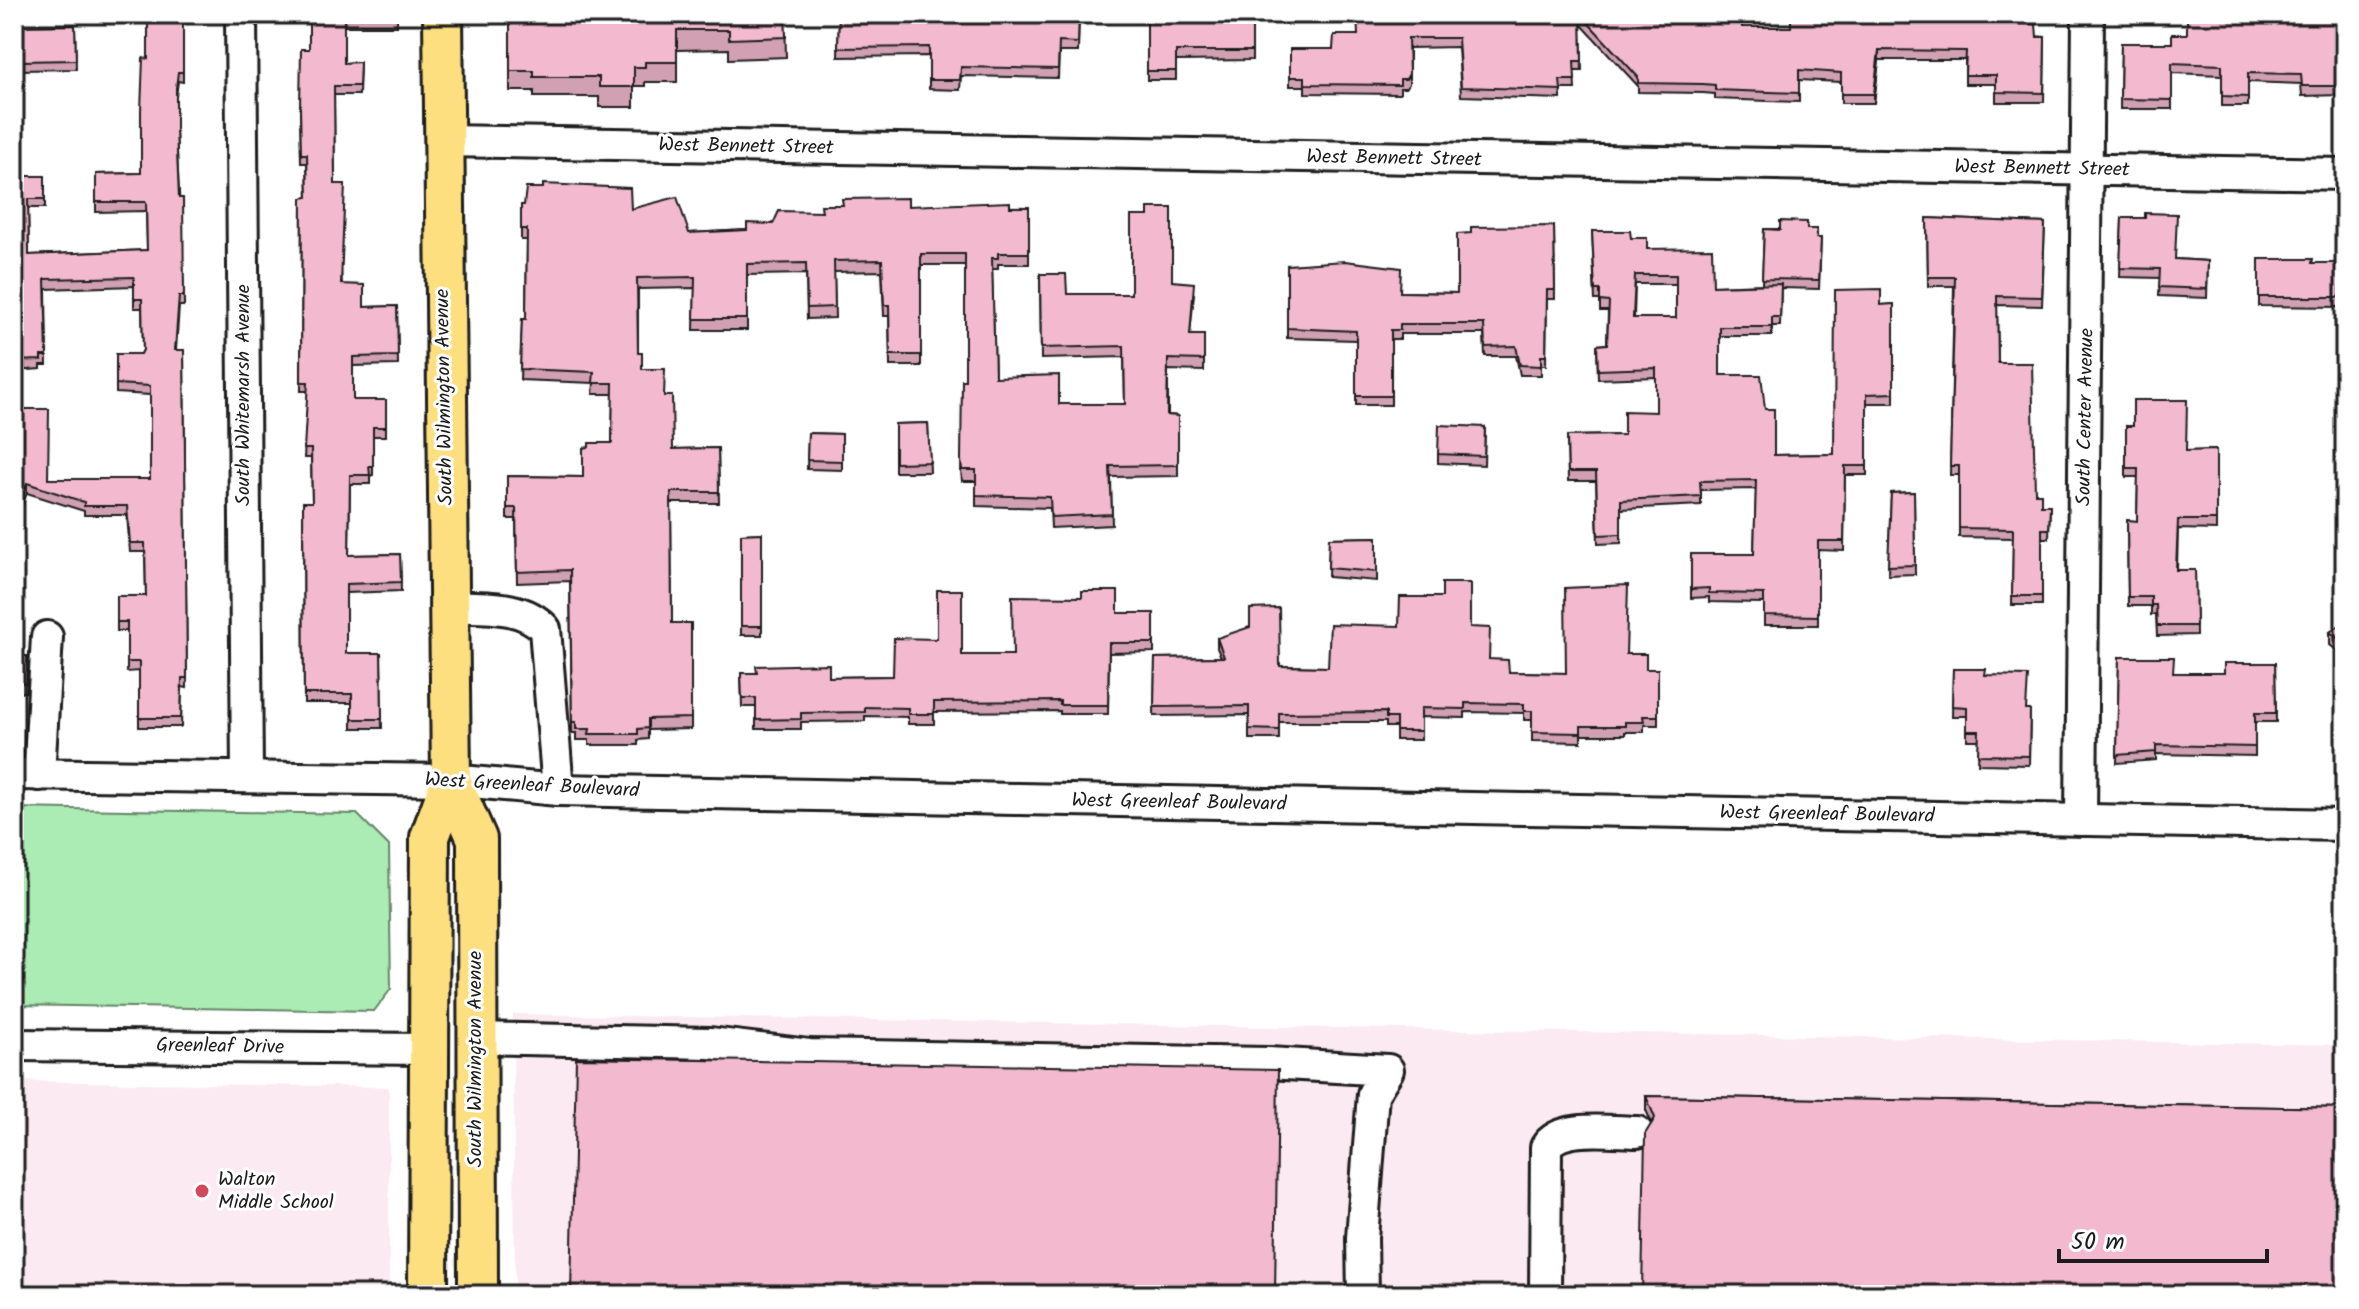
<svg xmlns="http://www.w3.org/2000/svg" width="2359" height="1309" viewBox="0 0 2359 1309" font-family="Kalam,sans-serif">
	<rect width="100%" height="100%" fill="#fff"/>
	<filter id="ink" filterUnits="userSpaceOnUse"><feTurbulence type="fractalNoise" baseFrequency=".0125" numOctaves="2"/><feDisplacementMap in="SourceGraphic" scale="16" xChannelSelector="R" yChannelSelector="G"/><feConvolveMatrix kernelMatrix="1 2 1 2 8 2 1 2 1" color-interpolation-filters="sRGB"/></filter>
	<g filter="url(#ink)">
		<g fill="#fbeaf1">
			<polygon points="513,1014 2345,1045 2345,1295 515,1295"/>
			<polygon points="14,1081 389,1087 389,1295 14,1295"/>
		</g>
		<polygon fill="#abebb4" stroke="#648468" stroke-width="2" points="14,808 357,814 389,846 391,989 374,1011 14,1005"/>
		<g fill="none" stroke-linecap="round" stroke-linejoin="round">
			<defs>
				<g id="minor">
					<polyline points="241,14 247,776"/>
					<polyline points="443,141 2345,174"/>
					<path d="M 448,606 C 480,608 522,603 545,629 L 558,790"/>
					<polyline points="14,774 451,780 558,790 2345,825"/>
					<polyline points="39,775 47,637"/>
					<polyline points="2081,820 2088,14"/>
					<polyline points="475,1038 710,1043 809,1055 1268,1063 1388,1070 1373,1094 1362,1238 1363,1295"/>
					<polyline points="14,1045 427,1049"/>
					<path d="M 1545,1295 L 1546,1147 C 1560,1123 1613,1132 1637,1132"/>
				</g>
				<g id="major">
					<polyline points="451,780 477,839 478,1295"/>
					<polyline points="428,1295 430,837 451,780 443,14"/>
				</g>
			</defs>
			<use href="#minor" stroke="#1c1c1c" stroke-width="36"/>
			<use href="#major" stroke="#1c1c1c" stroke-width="44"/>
			<use href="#minor" stroke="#fff" stroke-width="30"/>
			<use href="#major" stroke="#fedf80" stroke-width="38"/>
		</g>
		<g fill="#d1a0b2" stroke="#1c1c1c" stroke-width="2" fill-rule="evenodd">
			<polygon points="14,14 19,26 75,25 76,69 19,70 18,105 14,105"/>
			<polygon points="143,14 183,14 183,82 178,81 176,97 176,130 184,296 184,306 179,306 176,350 184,350 187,688 182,687 181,727 139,727 139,671 127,672 127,631 117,631 117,596 146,596 145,552 130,552 127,515 84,515 84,511 27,493 14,409 48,479 150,479 150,395 116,393 116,354 141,354 143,350 142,308 134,308 134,286 46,289 47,365 41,365 41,369 14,371 14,176 45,176 45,208 28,208 29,255 147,250 146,211 96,212 96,174 141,173 148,59 148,19 144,19"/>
			<polygon points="309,14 397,14 397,26 344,26 344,63 360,62 359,95 334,95 335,184 342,284 364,307 397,306 398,365 353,366 353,400 386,400 386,436 373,436 373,475 370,476 370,484 350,484 349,555 400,554 401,591 346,593 346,653 381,653 382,728 352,728 352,703 304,703 303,502 312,502 311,458 304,458 308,391 301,391 302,198 308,197 307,163 301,163 300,108 309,49"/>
			<polygon points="510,14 785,14 786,57 729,59 729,49 677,50 677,82 645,82 645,86 634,86 634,107 599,107 599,97 534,97 534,91 510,91"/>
			<polygon points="839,14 1079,14 1078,52 1059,52 1058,78 961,76 960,90 929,89 929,56 838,57"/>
			<polygon points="1147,14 1252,14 1252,60 1176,61 1176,80 1147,80"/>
			<polygon points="1593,14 1593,18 1742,27 1791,27 1893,23 2045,37 2044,102 1996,102 1996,84 1965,84 1965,60 1879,60 1874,103 1841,103 1841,82 1799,80 1799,102 1715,99 1715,94 1703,93 1638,92 1638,86 1581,24 1582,71 1574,71 1575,89 1561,89 1561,99 1461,96 1458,47 1409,48 1409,84 1406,88 1400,88 1400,94 1305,93 1305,86 1290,86 1290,49 1333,49 1357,35"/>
			<polygon points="2345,33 2345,83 2343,83 2343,95 2302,96 2301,84 2248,82 2248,106 2222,106 2222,75 2172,73 2172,109 2120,109 2121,43 2172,43 2187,34"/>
			<polygon points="521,205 631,209 689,233 747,230 822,212 908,206 1029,207 1029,264 998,264 998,269 992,269 995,377 1059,404 1125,404 1124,357 1041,359 1040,274 1067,294 1131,294 1172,281 1194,294 1190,335 1204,335 1204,371 1168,370 1168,415 1178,416 1178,476 1111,477 1112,525 1051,528 1050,508 976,506 976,481 962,481 961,471 965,380 965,265 921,265 921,366 890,366 889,316 884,316 882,271 834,272 835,318 807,319 806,274 747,275 747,330 694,330 695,288 638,289 638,353 642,369 664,396 673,449 718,448 719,503 671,503 672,623 691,623 691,729 648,730 648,739 638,740 638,745 589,745 589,740 576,740 576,733 572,733 570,581 517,583 516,519 507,519 507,476 583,477 612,443 613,394 593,394 594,383 520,380 522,319 526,319 527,240 521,240"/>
			<polygon points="1927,218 2045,223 2042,306 1997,305 1998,363 2035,493 2041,505 2050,505 2049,538 2042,538 2042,605 2012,605 2013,538 1959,537 1959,475 1950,475 1954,286 1928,286"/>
			<polygon points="2122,218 2175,259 2208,261 2207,298 2159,296 2160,278 2120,277"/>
			<polygon points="1554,226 1555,299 1547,299 1546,365 1541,365 1541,375 1520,375 1516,356 1485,356 1484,334 1400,334 1400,339 1391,339 1391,405 1356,405 1356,340 1287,338 1287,265 1401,292 1457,293 1471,233"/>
			<path d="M 1764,229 L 1807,229 L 1817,238 L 1821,238 L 1819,289 L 1781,288 L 1780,326 L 1772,326 L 1772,336 L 1720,336 L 1720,375 L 1765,409 L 1774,455 L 1834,454 L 1881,305 L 1894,304 L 1894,403 L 1867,403 L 1867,475 L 1845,475 L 1844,551 L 1818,550 L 1818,625 L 1764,625 L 1764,603 L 1709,602 L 1709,597 L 1691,598 L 1691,554 L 1754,554 L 1756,489 L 1701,490 L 1701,505 L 1621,509 L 1621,543 L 1598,544 L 1596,481 L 1568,481 L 1567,436 L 1624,435 L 1656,412 L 1656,377 L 1598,379 L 1597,345 L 1607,344 L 1608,311 L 1600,311 L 1600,300 L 1595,300 L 1592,231 L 1631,238 L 1647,249 L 1713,286 L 1762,284 ZM 1635,284 L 1676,284 L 1676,318 L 1634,318 Z"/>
			<polygon points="2259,259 2312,263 2340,263 2340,307 2259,306"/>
			<polygon points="928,423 930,472 895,472 895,424"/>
			<polygon points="2126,426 2187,451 2216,450 2216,530 2178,529 2177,570 2195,570 2196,635 2157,636 2156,614 2151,615 2151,606 2128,606 2127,520 2137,521 2138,477 2126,477"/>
			<polygon points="1485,427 1484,465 1438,463 1438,454"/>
			<polygon points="808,433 842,434 842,470 807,469"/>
			<polygon points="1914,492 1915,574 1888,575 1891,493"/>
			<polygon points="762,533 762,635 741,635 741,534"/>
			<polygon points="1377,537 1377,581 1328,577 1329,538"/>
			<polygon points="1442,597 1470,627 1489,659 1509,672 1566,673 1626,654 1646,669 1658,669 1658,725 1644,725 1644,732 1625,732 1625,735 1581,735 1581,742 1532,741 1532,720 1524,720 1524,713 1465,712 1465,718 1421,717 1421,740 1396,740 1396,727 1386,727 1386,722 1279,722 1279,739 1249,739 1249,715 1154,716 1155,658 1221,657 1217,648 1217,638 1280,666 1328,667 1399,626"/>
			<polygon points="1118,613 1154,613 1154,652 1109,653 1108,714 1060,714 1060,711 934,712 934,724 908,724 908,717 865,716 865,721 801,722 801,729 756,729 756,707 742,707 741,673 829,677 893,676 962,655 1013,655"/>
			<polygon points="2345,614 2345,714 2341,714 2340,653 2330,645 2330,632 2343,623"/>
			<polygon points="14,656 27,656 26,692 14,693"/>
			<polygon points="2119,657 2173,673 2224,673 2275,663 2276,722 2255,722 2255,756 2156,754 2156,760 2117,763"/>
			<polygon points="1953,669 1985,675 2027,710 2030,710 2029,765 1978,764 1979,740 1967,740 1967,716 1952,716"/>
			<polygon points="1646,1096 2345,1108 1652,1124 1646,1110"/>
		</g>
		<g fill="#aa8291" stroke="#1c1c1c" stroke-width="2">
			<polygon points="1879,50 1879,60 1874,103 1874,94"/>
			<polygon points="27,483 27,493 14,525 14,516"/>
		</g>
		<g fill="#f3bacf" stroke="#1c1c1c" stroke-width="2" fill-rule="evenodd">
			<polygon points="14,14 19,14 19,26 75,25 76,60 19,61 18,96 14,96"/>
			<polygon points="148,14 183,14 183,72 178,72 176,88 176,130 179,198 183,198 184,296 179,296 175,350 184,350 187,678 182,678 181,718 139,718 139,662 127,662 127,622 117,622 117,596 146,596 145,543 130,543 127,506 84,506 84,502 27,483 14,516 14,409 49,409 48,479 150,479 150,386 116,384 116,354 141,354 143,350 142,299 134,299 134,277 45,279 47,356 41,356 41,360 14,361 14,176 45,176 45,199 28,199 29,255 147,250 146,202 96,202 96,174 141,173 141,111 143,58 148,59"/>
			<polygon points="309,14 397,14 397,16 344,17 344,63 360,62 359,86 334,86 335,184 345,184 341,284 364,285 364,307 397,306 398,356 353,357 353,400 386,400 386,427 373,427 373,466 369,466 370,475 350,475 349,555 400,554 401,582 346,584 346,653 381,653 382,719 352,719 352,694 304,694 303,502 312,502 311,449 304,449 308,382 301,382 302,198 308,197 307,154 301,154 300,108 301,49 309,49"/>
			<polygon points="510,14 785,14 786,37 729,39 729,30 677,30 677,62 645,62 645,67 634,67 634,87 599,87 599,77 534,77 534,71 510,71"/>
			<polygon points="839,14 1079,14 1078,43 1059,42 1058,69 961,67 960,80 929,80 929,47 838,48"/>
			<polygon points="1147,14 1252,14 1252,51 1176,51 1176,71 1147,71"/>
			<polygon points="1357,14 1593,14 1593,18 1597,14 1742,14 1742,27 1791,27 1791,18 1830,18 1830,14 1893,14 1893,23 2036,24 2037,37 2045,37 2044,93 1996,92 1996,75 1965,75 1966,51 1879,50 1874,94 1841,94 1841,73 1799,70 1799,93 1715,90 1715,85 1703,84 1638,83 1638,77 1581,15 1582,61 1574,61 1575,80 1560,80 1561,90 1461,87 1458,38 1408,38 1409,74 1406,79 1400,79 1400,85 1305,84 1305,77 1290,77 1290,49 1333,49 1334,35 1358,35"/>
			<polygon points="2187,14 2341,14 2341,33 2345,33 2345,73 2343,73 2343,86 2302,86 2301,74 2248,73 2248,97 2222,96 2222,65 2172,63 2172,100 2120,99 2121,43 2172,43 2172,34 2187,34"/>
			<polygon points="543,184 630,188 631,209 677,197 689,233 747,230 747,223 773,224 779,211 822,212 821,205 843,205 842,199 908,198 908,206 1010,202 1010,207 1029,207 1029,253 998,253 998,258 992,258 995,377 1059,375 1059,404 1125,404 1124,346 1041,348 1040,274 1066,274 1067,294 1131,294 1131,216 1148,216 1148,208 1172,208 1172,281 1194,283 1190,335 1204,335 1204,360 1168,359 1167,415 1178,416 1178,465 1110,466 1112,514 1051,517 1050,497 976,495 976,470 962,470 961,460 962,380 965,380 965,254 921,254 921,355 890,355 889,305 884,305 882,260 834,261 835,307 807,308 806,263 747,264 747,319 694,319 695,277 637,278 638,353 642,353 642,369 665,369 664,396 672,396 673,449 718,448 719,492 671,492 672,623 691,623 691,718 648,719 648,728 638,729 638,734 589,734 590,729 576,729 576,722 572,722 570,570 517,572 516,508 507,508 507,476 583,477 583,448 589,447 589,443 612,443 613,383 593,383 594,372 520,369 522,319 526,319 527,229 521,229 521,205 524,205 526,188 543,188"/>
			<polygon points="2145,213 2177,214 2175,259 2208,261 2207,289 2159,287 2160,269 2120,268 2122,218 2145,218"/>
			<polygon points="1927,218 2045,223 2042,297 1997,296 1998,363 2032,363 2035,493 2041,493 2041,505 2050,505 2049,529 2042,529 2042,596 2012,596 2013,529 1959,528 1959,466 1950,466 1955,277 1928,277"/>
			<polygon points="1780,221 1807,222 1807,229 1817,229 1817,238 1821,238 1819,280 1762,279 1764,229 1780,230"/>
			<polygon points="1554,226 1555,290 1547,290 1546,356 1541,356 1541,366 1520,365 1516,346 1485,347 1484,324 1400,324 1400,330 1391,330 1391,396 1356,396 1356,331 1287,328 1287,265 1345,261 1401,268 1400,292 1457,293 1457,234 1471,233 1471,227"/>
			<path d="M 1592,231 L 1630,231 L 1631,238 L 1647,238 L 1647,249 L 1712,248 L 1713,286 L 1781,284 L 1780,317 L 1772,317 L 1772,327 L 1720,327 L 1720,375 L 1761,375 L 1765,409 L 1774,409 L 1774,455 L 1834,454 L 1835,290 L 1881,289 L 1881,305 L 1894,304 L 1894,393 L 1867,394 L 1867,466 L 1845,466 L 1844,541 L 1818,541 L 1818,616 L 1764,615 L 1764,594 L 1709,593 L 1709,588 L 1691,589 L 1691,554 L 1754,554 L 1756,480 L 1700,481 L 1701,496 L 1621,500 L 1621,534 L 1598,535 L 1596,472 L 1568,472 L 1567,436 L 1624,435 L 1624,411 L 1656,412 L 1656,368 L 1598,370 L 1597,345 L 1607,344 L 1609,302 L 1600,301 L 1600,290 L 1595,290 ZM 1635,275 L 1676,275 L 1676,318 L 1633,318 Z"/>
			<polygon points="2259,259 2313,259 2312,263 2340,263 2340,297 2259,297"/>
			<polygon points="2133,400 2187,400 2186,451 2216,450 2216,520 2178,520 2176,570 2195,570 2196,626 2157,626 2156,605 2151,605 2151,597 2128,597 2127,520 2137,521 2138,468 2126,468 2126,426 2133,426"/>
			<polygon points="928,423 930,462 895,463 895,424"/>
			<polygon points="1439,425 1485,427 1484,456 1438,454"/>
			<polygon points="808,433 842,434 842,461 807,460"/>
			<polygon points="1914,492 1915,565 1888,566 1891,493"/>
			<polygon points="762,533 762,626 741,626 741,534"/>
			<polygon points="1377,537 1377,572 1328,568 1329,538"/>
			<polygon points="1442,583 1470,583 1470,627 1490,628 1489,659 1508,660 1509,672 1566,673 1565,588 1628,585 1626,654 1646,654 1646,669 1658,669 1658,716 1643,716 1644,722 1625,722 1625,726 1581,726 1581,733 1532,732 1532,711 1524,711 1524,704 1465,703 1465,709 1421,708 1421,731 1396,731 1396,718 1386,718 1386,712 1279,713 1279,730 1249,729 1249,706 1154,707 1155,658 1224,657 1217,638 1250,627 1250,609 1279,608 1280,666 1328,667 1330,624 1399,626 1400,597 1442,597"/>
			<polygon points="937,590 962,590 962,655 1013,655 1012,596 1082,597 1082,591 1118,591 1118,613 1154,613 1154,643 1109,643 1108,705 1060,705 1060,701 934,702 934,714 908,714 908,708 865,707 865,712 801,713 801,719 756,720 756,698 742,698 741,673 757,673 756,666 829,664 829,677 893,676 894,638 937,639"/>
			<polygon points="2343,614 2345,614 2345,702 2341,701 2340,640 2330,632 2343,623"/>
			<polygon points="14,656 27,656 26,683 14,683"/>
			<polygon points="2119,657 2174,657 2173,673 2224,673 2224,663 2275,663 2276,713 2255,713 2255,747 2156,745 2156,752 2117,755"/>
			<polygon points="1953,669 1986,669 1985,675 2028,676 2026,710 2030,710 2029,756 1978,755 1979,731 1967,731 1967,707 1952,706"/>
			<polygon points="576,1058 1278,1070 1275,1295 571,1295"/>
			<polygon points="1646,1096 2345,1108 2345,1295 1642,1295 1645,1134 1655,1118"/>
		</g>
	</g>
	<circle fill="#d1495b" stroke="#fff" stroke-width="3" cx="202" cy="1191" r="8"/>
	<g text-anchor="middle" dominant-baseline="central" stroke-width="6" stroke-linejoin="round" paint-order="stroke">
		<g font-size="20" fill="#1c1c1c" stroke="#fff">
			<text transform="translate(746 147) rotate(1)">West Bennett Street</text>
			<text transform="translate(1394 159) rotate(1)">West Bennett Street</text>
			<text transform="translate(2042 169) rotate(1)">West Bennett Street</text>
			<text transform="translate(244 395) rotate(-90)">South Whitemarsh Avenue</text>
			<text transform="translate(445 397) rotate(-91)">South Wilmington Avenue</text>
			<text transform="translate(2086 417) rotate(-89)">South Center Avenue</text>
			<text transform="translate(532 786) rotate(3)">West Greenleaf Boulevard</text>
			<text transform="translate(1179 803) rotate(1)">West Greenleaf Boulevard</text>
			<text transform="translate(1827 815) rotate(1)">West Greenleaf Boulevard</text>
			<text transform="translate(220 1047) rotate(1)">Greenleaf Drive</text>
			<text transform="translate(476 1059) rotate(-90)">South Wilmington Avenue</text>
		</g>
		<g font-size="20" fill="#1c1c1c" stroke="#fff" text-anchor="start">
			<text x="218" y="1180">Walton<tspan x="218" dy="23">Middle School</tspan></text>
		</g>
	</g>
	<rect width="2359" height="1309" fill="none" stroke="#fff" stroke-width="48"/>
	<rect x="24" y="24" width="2311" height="1261" fill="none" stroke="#1c1c1c" stroke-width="3" filter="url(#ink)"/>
	<path d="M2059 1249v12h208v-12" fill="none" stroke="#1c1c1c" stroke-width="4"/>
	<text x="2071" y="1249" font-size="24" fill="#1c1c1c" stroke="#ffffff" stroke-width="6" paint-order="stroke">50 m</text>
</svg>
